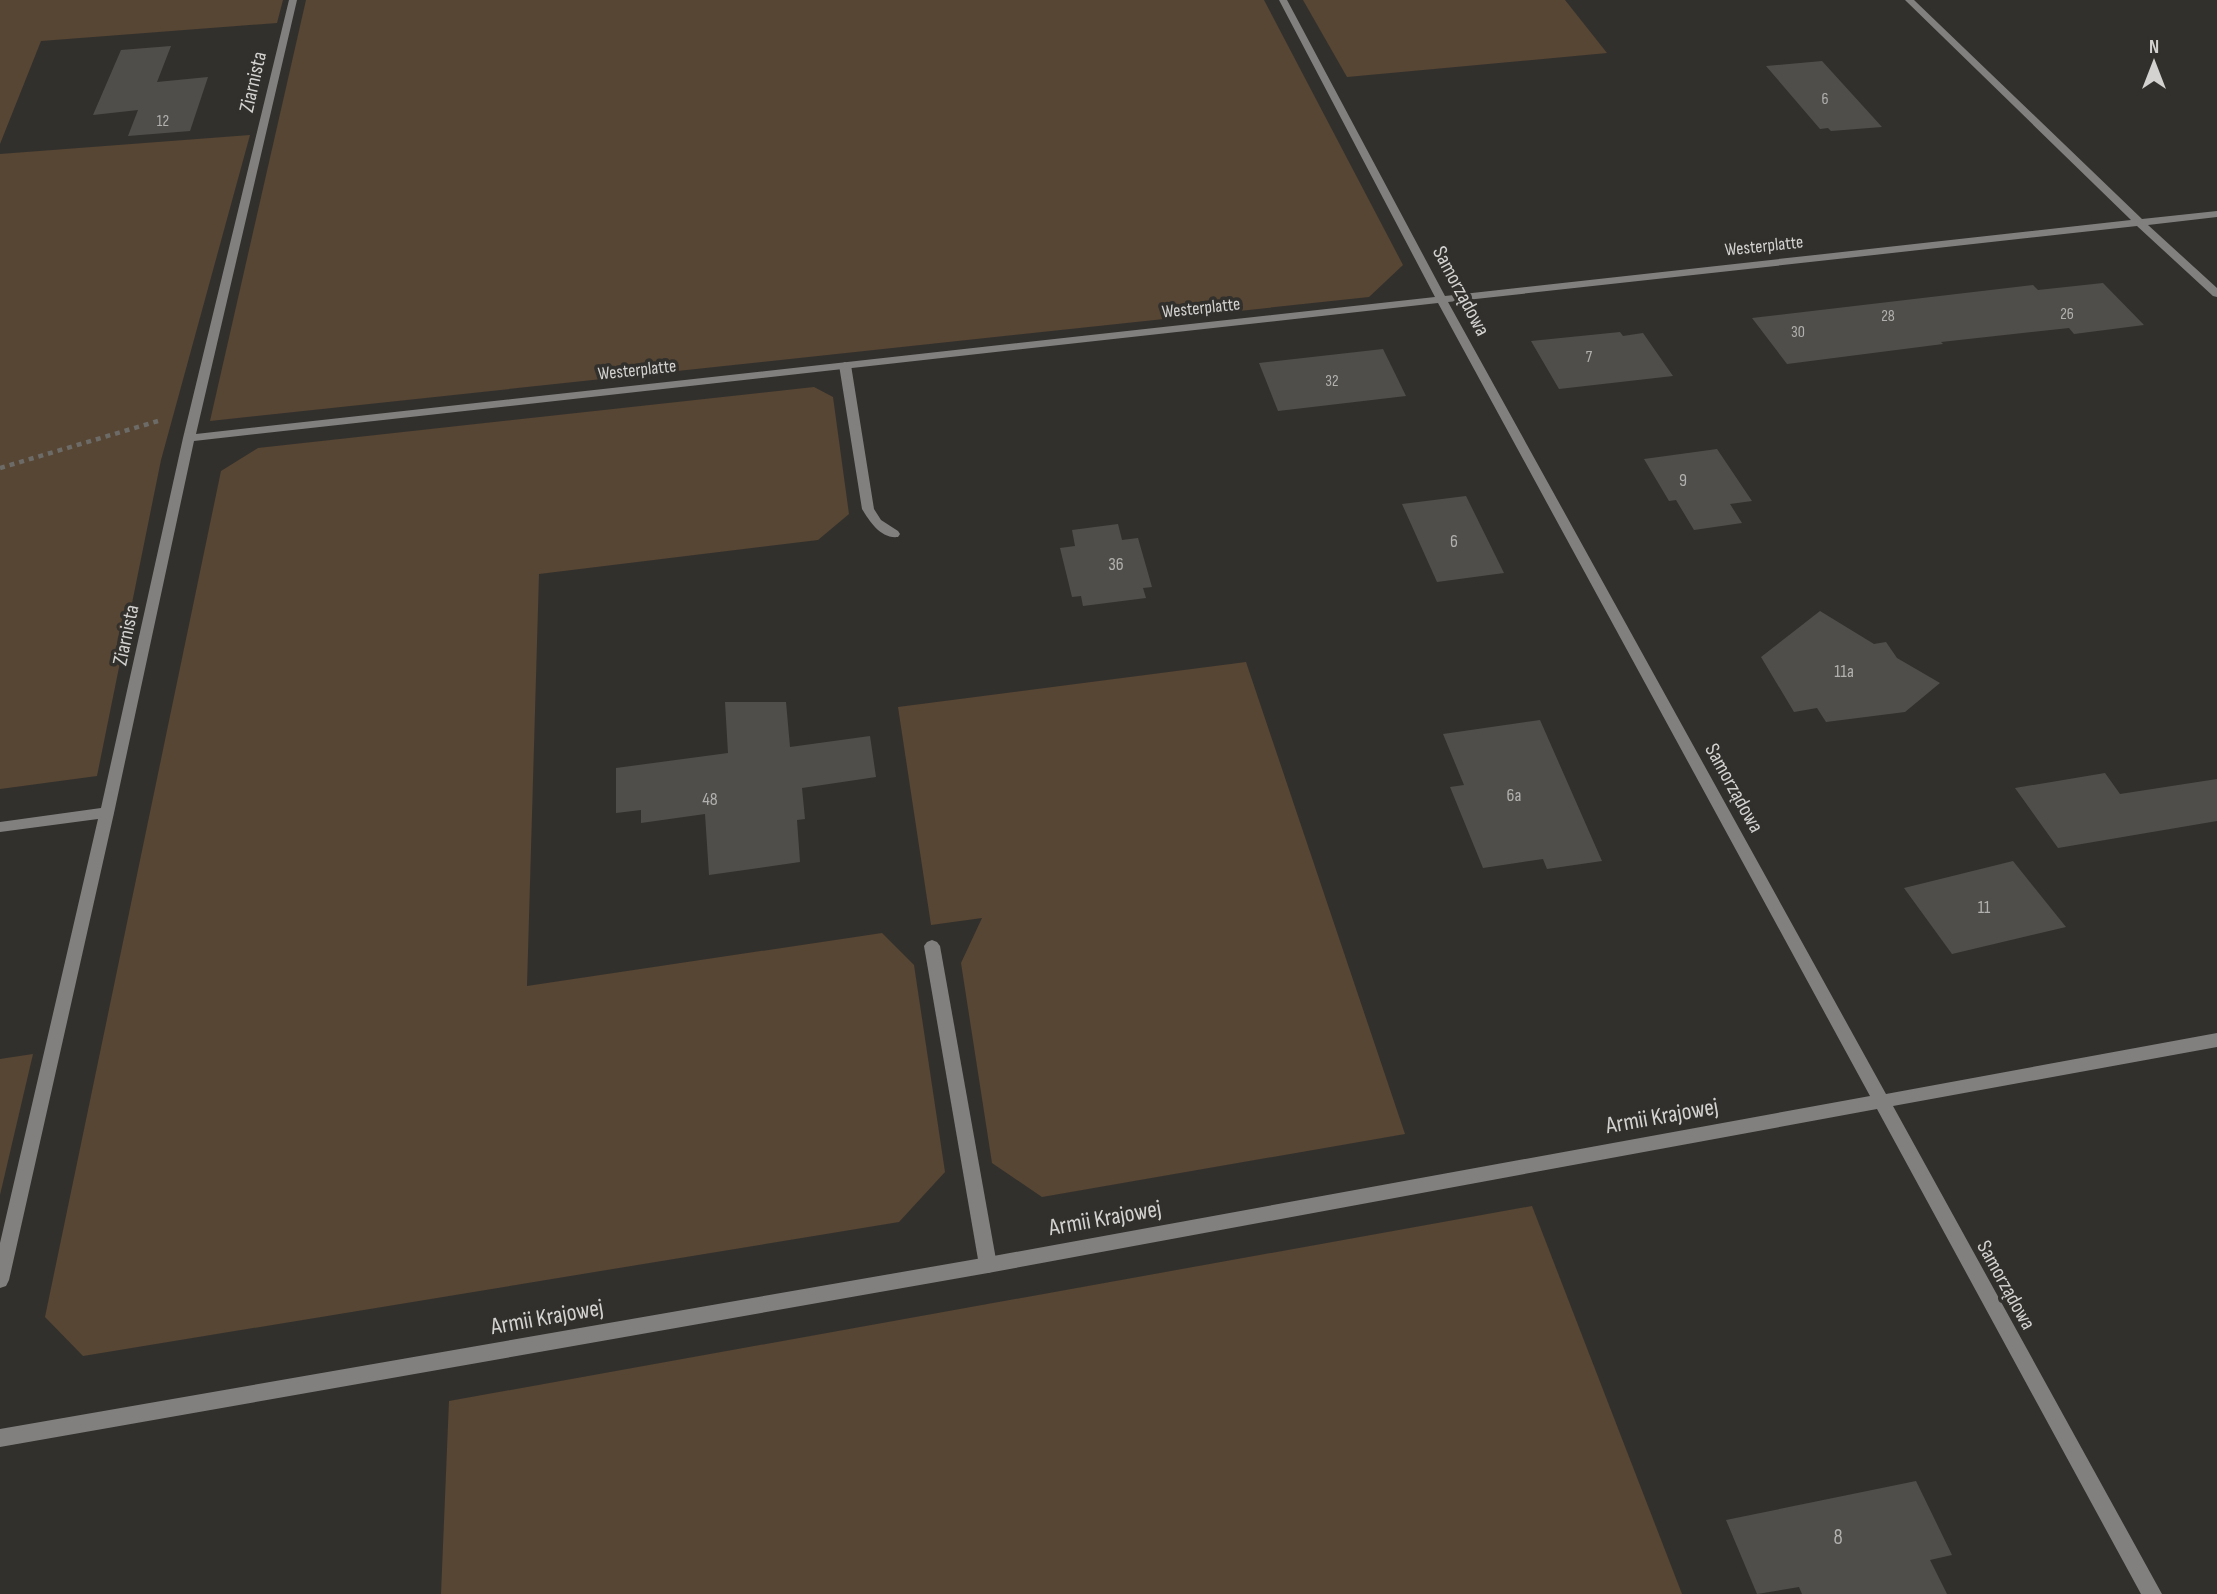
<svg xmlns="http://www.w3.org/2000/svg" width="2217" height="1594" viewBox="0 0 2217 1594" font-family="'Sofia Sans Condensed',sans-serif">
	<rect width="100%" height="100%" fill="#32302d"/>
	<g fill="#574633">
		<polygon points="0,0 283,0 277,23 41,41 0,144"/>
		<polygon points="306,0 1264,0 1403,265 1369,297 210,421"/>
		<polygon points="1303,0 1565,0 1607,53 1347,77"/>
		<polygon points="250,135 161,460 97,776 0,789 0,154"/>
		<polygon points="814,387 833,397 849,514 818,540 539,574 527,986 882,933 914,965 945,1172 899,1222 83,1356 45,1317 221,471 258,448"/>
		<polygon points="1246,662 1405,1134 1042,1197 992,1163 961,963 982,918 931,925 898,707"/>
		<polygon points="33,1054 0,1195 0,1059"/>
		<polygon points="1532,1206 1682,1594 441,1594 449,1401"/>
	</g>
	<g fill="#504e4b">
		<polygon points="171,46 157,82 208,77 190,131 128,136 138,110 93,115 121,50"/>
		<polygon points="1822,61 1882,127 1831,131 1828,128 1820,129 1766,66"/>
		<polygon points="2103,283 2144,325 2074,334 2069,328 1941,342 1943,344 1787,364 1752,318 2033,285 2038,290"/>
		<polygon points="1620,332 1623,336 1643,333 1673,376 1559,389 1531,341"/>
		<polygon points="1383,349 1406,396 1278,411 1259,363"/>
		<polygon points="1717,449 1752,501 1730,504 1742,523 1694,530 1676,500 1669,501 1644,459"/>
		<polygon points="1466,496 1504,573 1437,582 1402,504"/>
		<polygon points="1118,524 1122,540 1138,538 1152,587 1143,588 1146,598 1083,606 1081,596 1072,597 1060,548 1075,546 1072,530"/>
		<polygon points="1820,611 1874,644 1886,642 1897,658 1940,683 1905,712 1826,722 1817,708 1794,712 1761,657"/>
		<polygon points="725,702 786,702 790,747 870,736 876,777 802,788 805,819 797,820 800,862 709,875 705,814 641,823 641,810 616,813 616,768 728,753"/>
		<polygon points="1540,720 1602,861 1547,869 1543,859 1483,868 1450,787 1464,785 1443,734"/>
		<polygon points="2105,773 2120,794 2217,779 2217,821 2058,848 2015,788"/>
		<polygon points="2013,861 2066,927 1952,954 1904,888"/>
		<polygon points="1916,1481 1952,1555 1930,1560 1947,1594 1802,1594 1799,1587 1757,1594 1726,1520"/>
	</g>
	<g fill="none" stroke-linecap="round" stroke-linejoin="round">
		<polyline stroke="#6d6b68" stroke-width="4.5" stroke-dasharray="5 5" stroke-linecap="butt" points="0,468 158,421"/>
		<g fill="#81807f" fill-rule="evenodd">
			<path d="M 845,362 L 851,365 L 874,509 L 881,520 L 898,531 L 900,534 L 898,537 C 881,539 870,522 862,509 L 839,365 Z"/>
			<polygon points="932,940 937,942 940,946 997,1265 994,1271 988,1273 982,1271 979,1265 924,946 927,942"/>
		</g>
		<polygon fill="#81807f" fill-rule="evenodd" points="289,0 297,0 196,434 1435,297 1279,0 1287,0 1445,296 2131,220 1905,0 1914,0 2142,219 2217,211 2217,217 2148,225 2217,288 2217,297 2213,296 2137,226 1448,302 1886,1094 2217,1033 2217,1047 1893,1106 2162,1594 2141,1594 1877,1109 988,1273 0,1447 0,1429 988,1257 1870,1096 1438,303 194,441 114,813 9,1280 6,1286 0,1288 0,1243 98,819 0,832 0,822 101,808 183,438"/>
	</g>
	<g text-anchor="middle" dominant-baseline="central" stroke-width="7" stroke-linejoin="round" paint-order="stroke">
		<g font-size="16" fill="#b2b1af">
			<text x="1825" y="99">6</text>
			<text x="163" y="121">12</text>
			<text x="2067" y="314">26</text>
			<text x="1888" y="316">28</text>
			<text x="1798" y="332">30</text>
			<text x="1589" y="357">7</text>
			<text x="1332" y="381">32</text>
		</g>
		<g font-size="18" fill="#d3d2d0" stroke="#32302d">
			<text transform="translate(1764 246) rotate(-6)">Westerplatte</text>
			<text transform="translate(1201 308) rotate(-6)">Westerplatte</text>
			<text transform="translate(637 370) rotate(-6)">Westerplatte</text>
		</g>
		<g font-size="18" fill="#b2b1af">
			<text x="1683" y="480">9</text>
			<text x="1454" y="541">6</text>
			<text x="1116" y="564">36</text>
			<text x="1844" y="671">11a</text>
			<text x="1514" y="795">6a</text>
			<text x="710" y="799">48</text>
			<text x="1984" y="907">11</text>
		</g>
		<g font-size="21" fill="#d3d2d0" stroke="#32302d">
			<text transform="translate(253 82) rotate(-77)">Ziarnista</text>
			<text transform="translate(1461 291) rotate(62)">Samorządowa</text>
			<text transform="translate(126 635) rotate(-78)">Ziarnista</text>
			<text transform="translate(1734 788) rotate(61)">Samorządowa</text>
			<text transform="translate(2006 1285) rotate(61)">Samorządowa</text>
		</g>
		<g font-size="21" fill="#b2b1af">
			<text x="1838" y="1537">8</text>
		</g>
		<g font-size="24" fill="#d3d2d0" stroke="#32302d">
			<text transform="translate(1662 1116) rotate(-10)">Armii Krajowej</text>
			<text transform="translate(1105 1218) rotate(-10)">Armii Krajowej</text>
			<text transform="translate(547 1317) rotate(-10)">Armii Krajowej</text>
		</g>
	</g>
	<g transform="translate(2154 63)" stroke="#32302d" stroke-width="5" paint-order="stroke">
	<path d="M0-5L12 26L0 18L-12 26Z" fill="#d3d2d0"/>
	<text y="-10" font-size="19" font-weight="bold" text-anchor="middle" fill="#d3d2d0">N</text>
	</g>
</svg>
